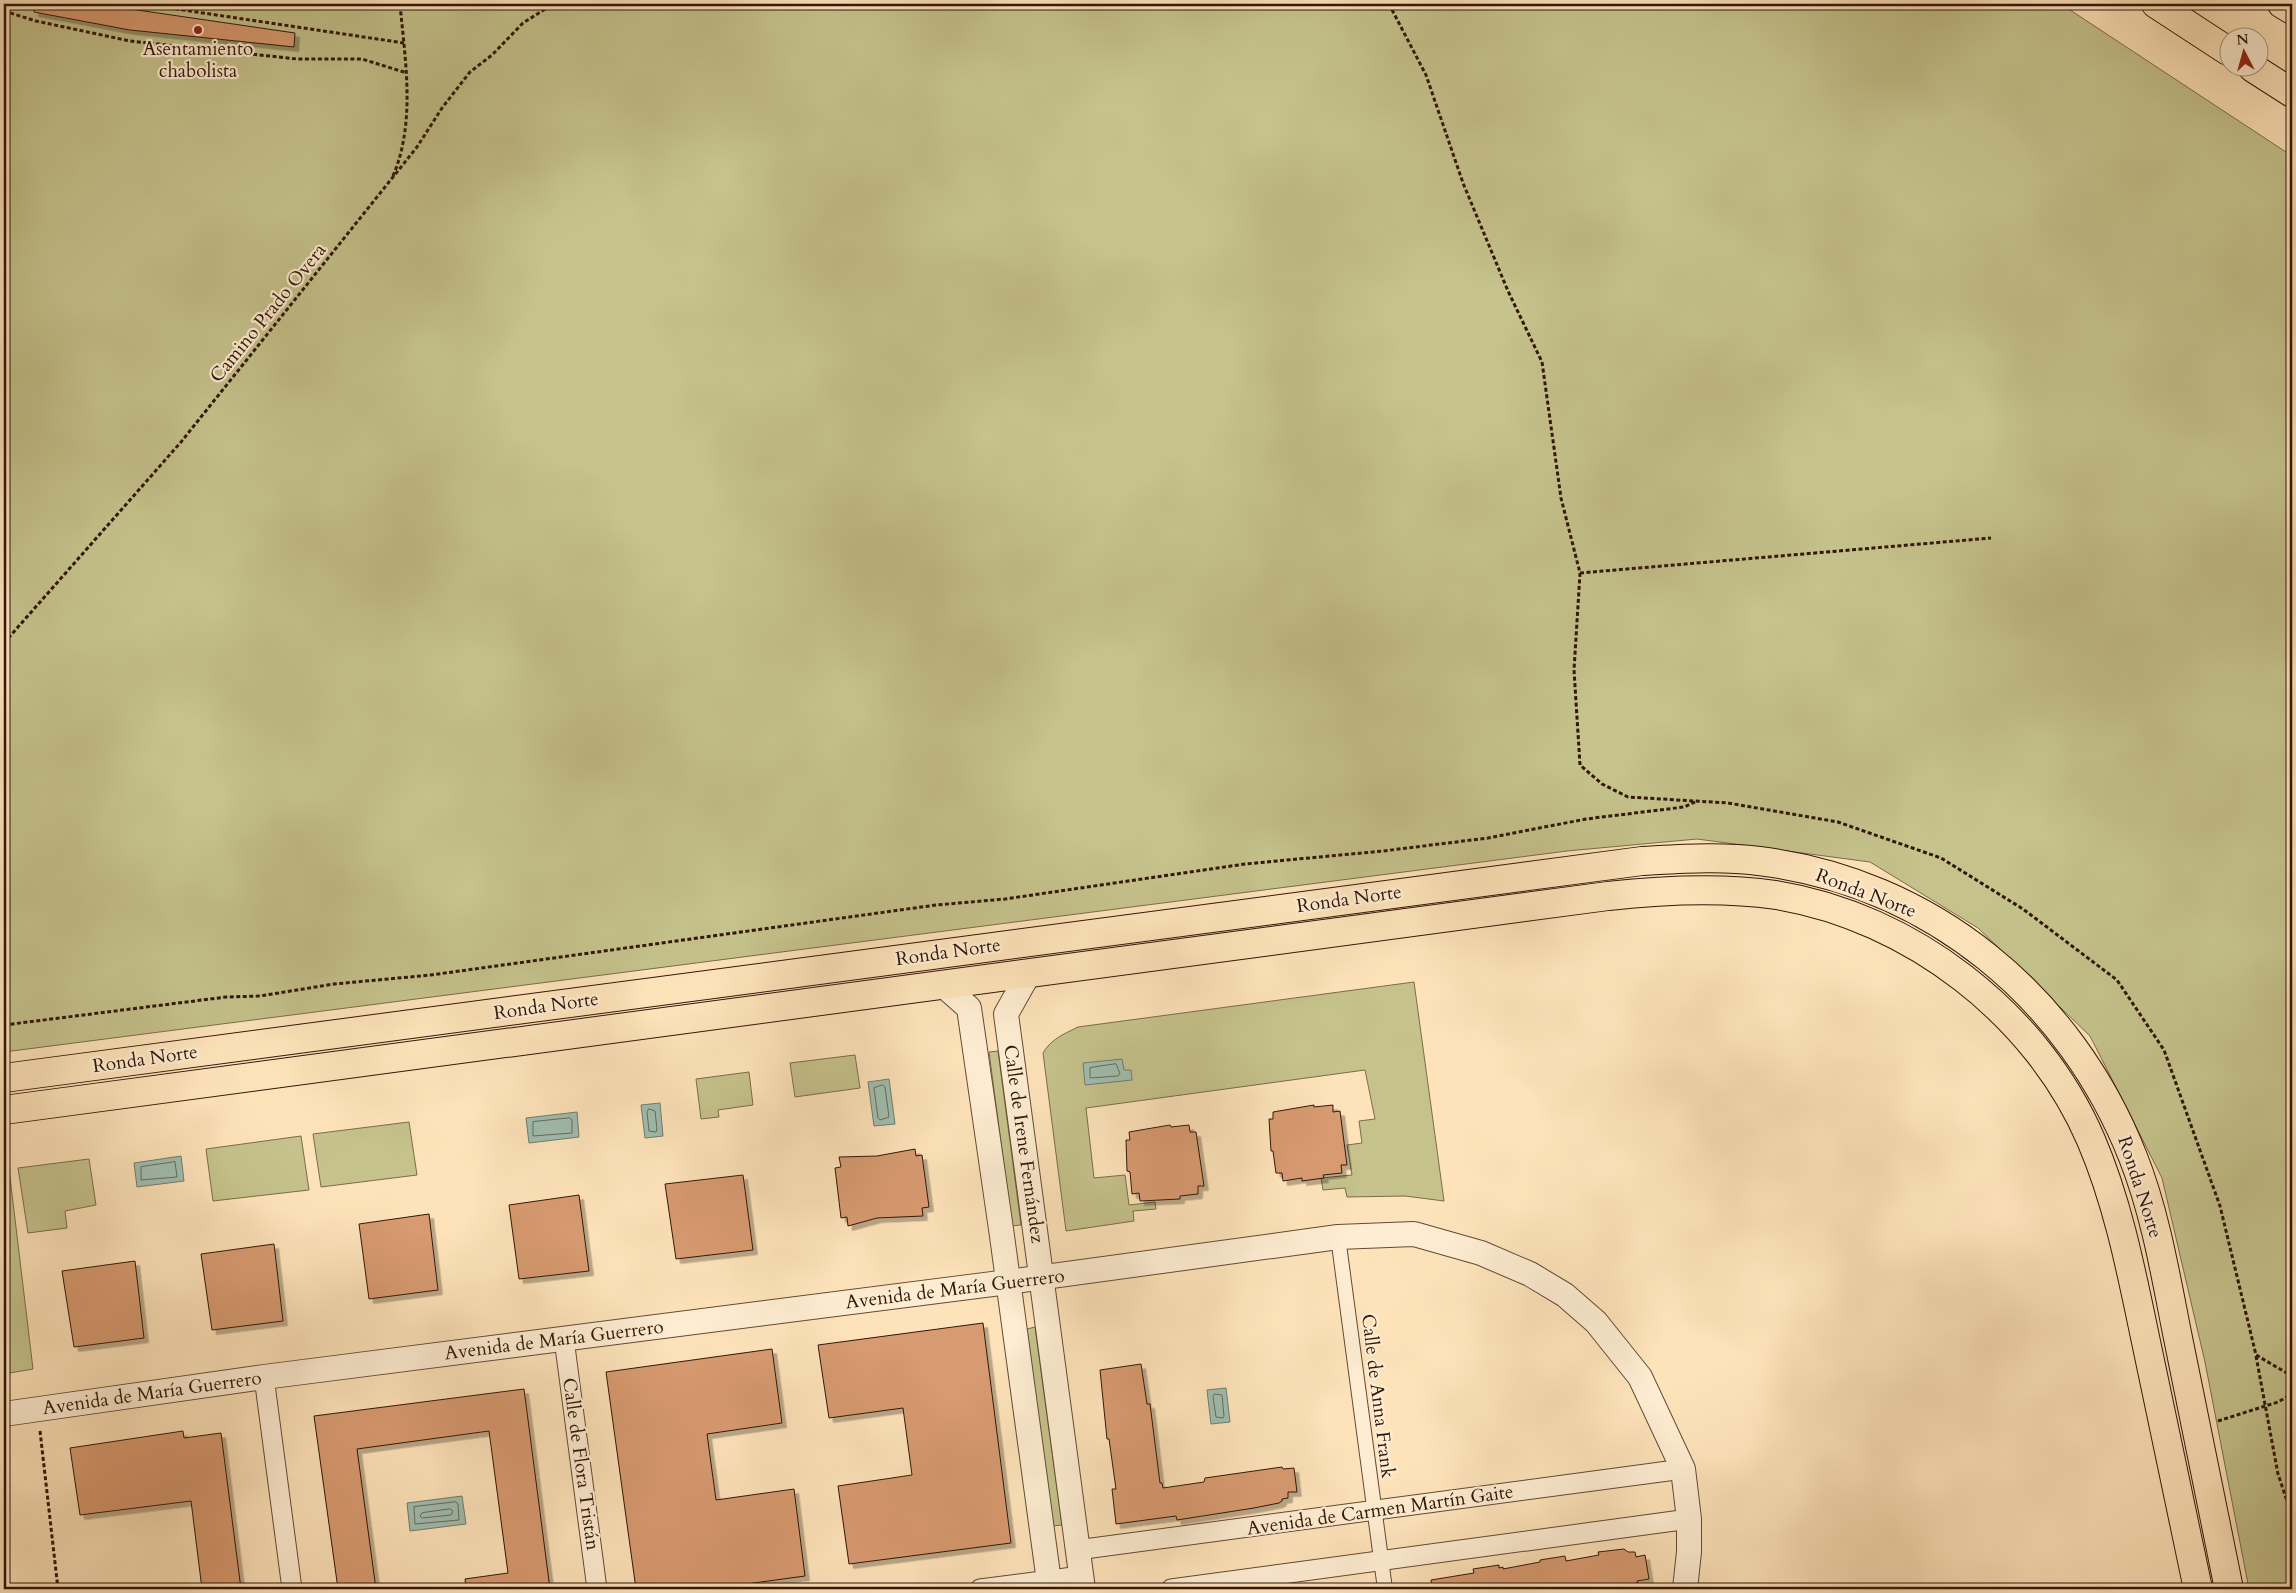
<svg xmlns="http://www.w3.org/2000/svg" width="2296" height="1593" viewBox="0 0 2296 1593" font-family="Cardo,serif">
	<defs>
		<filter id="shadow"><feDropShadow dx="4.5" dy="4.5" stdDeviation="0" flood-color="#0004"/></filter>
	</defs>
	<rect width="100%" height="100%" fill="#fee3ba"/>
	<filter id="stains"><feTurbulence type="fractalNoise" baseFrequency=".004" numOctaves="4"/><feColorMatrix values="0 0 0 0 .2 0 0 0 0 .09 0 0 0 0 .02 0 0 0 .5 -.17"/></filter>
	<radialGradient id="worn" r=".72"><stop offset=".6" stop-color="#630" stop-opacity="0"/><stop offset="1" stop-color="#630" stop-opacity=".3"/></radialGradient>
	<g fill="#c5c28c" stroke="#7b6c4a">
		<polygon points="4,4 2061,4 2292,156 2292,1589 2249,1589 2205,1362 2162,1178 2090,1036 1978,928 1870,862 1697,839 1567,851 4,1052"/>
		<path d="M 1414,982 L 1444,1201 L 1405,1196 L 1347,1197 L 1345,1188 L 1323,1190 L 1321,1178 L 1352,1175 L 1347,1145 L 1362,1143 L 1359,1121 L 1375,1119 L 1365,1070 L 1086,1108 L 1094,1178 L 1125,1175 L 1129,1205 L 1155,1202 L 1156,1209 L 1133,1211 L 1134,1221 L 1066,1231 L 1043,1053 C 1051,1039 1064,1034 1078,1027 Z"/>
		<polygon points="998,1051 1021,1225 1012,1226 989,1052"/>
		<polygon points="855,1055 860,1088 795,1097 790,1063"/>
		<polygon points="749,1072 753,1105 718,1110 719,1117 701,1119 696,1079"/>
		<polygon points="409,1122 417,1175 321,1187 313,1134"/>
		<polygon points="301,1136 309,1190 213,1201 206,1149"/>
		<polygon points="89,1159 96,1205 65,1211 67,1228 28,1233 18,1168"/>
		<polygon points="9,1169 33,1369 4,1374 4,1170"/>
		<polygon points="1035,1327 1062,1525 1052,1526 1027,1329"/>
	</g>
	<g fill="#a0beb0" stroke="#747b6d">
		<polygon points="1122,1059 1124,1070 1131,1070 1132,1080 1085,1085 1083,1063"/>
		<polygon points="889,1079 895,1124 874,1126 868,1082"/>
		<polygon points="660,1103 663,1136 645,1138 641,1105"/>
		<polygon points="577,1112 579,1137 529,1143 526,1118"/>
		<polygon points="181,1156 184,1181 137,1187 134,1163"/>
		<polygon points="1226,1388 1230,1422 1211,1424 1207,1390"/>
		<polygon points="462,1496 466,1524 410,1531 407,1503"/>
	</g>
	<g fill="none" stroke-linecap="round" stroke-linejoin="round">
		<g stroke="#686a5c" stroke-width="1">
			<polygon points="1116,1064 1120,1073 1118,1076 1090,1078 1090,1068"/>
			<polygon points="883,1085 885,1087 889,1117 880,1120 878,1118 874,1088"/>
			<polygon points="649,1109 655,1111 657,1129 656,1132 649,1131 647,1112"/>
			<polygon points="570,1118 572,1120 572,1133 533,1136 533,1122"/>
			<polygon points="175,1162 177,1177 141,1180 141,1167"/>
			<polygon points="1215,1394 1222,1395 1224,1416 1223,1418 1216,1417 1213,1397"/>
			<polygon points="456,1502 458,1504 459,1520 415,1524 414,1507"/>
			<polygon points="450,1509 453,1511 451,1515 422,1518 420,1516 422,1513"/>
		</g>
	</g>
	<g fill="#d89a70" stroke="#311608" filter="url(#shadow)">
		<polygon points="35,4 96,4 295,33 294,47 130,30 34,12"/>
		<polygon points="1314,1105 1314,1107 1333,1105 1333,1112 1340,1111 1347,1165 1341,1165 1342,1173 1323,1175 1324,1178 1302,1181 1302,1178 1283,1181 1282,1173 1276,1173 1273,1151 1271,1151 1269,1119 1273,1119 1273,1112"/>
		<polygon points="1170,1125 1171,1127 1189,1125 1190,1132 1196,1132 1204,1186 1198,1186 1198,1194 1180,1196 1180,1199 1140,1201 1139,1193 1132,1194 1130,1172 1127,1171 1126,1140 1130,1140 1129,1132"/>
		<polygon points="915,1149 916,1156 922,1155 929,1207 922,1208 923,1216 877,1218 848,1226 847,1217 841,1218 835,1168 841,1167 839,1157 877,1156"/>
		<polygon points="743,1175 753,1250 676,1259 665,1184"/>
		<polygon points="579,1195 589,1271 519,1279 509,1205"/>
		<polygon points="429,1214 438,1290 369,1299 359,1224"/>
		<polygon points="274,1244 283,1321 212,1330 201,1254"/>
		<polygon points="135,1261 144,1338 74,1347 62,1271"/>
		<polygon points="983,1323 1011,1543 849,1564 838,1486 912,1475 903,1408 829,1418 818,1345"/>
		<polygon points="772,1349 782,1423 707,1434 716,1500 794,1489 805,1576 710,1589 636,1589 606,1372"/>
		<polygon points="1141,1364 1147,1404 1150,1404 1160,1483 1162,1483 1163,1488 1204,1482 1205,1478 1282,1467 1283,1469 1294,1468 1297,1492 1288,1492 1288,1498 1282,1499 1282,1501 1279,1503 1254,1508 1177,1520 1176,1516 1116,1524 1112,1489 1116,1489 1109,1439 1107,1439 1100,1370"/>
		<polygon points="524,1389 550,1589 466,1589 465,1579 508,1573 489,1431 357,1449 376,1589 338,1589 314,1416"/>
		<polygon points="183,1431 184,1438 221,1433 241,1589 202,1589 191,1501 80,1515 70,1448"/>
		<polygon points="1624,1549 1628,1552 1635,1552 1636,1557 1645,1555 1649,1579 1637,1581 1638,1583 1598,1588 1598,1586 1576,1589 1432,1589 1431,1580 1474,1573 1473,1569 1499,1565 1499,1568 1503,1567 1503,1569 1540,1562 1540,1560 1565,1556 1566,1561 1599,1555 1598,1552"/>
	</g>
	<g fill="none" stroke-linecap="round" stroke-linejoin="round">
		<defs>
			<polyline id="pedestrian" points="1338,1237 1385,1589"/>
			<g id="minor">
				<polyline points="564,1339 597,1589"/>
				<polyline points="264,1377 292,1589"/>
				<polyline points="1077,1550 1683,1469"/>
				<polyline points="980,1589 1081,1576"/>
				<polyline points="1171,1589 1689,1519"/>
			</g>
			<g id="tertiary">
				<polyline points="1029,973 1006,1014 1083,1589"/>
				<polyline points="943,985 969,1008 1002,1236 1050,1589"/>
				<polyline points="4,1414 264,1377 1008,1282 1338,1237 1414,1234 1481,1253 1530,1274 1565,1295 1596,1322 1640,1377 1683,1469 1689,1519 1689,1552 1685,1589"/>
			</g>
			<g id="primary">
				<path d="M 4,1078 L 1642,861 C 1681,859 1720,856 1759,861 C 1931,882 2070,997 2133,1157 C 2156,1215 2166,1278 2178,1338 C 2195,1422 2212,1506 2229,1589"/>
				<path d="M 4,1110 L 1608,896 C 1663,890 1720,887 1776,895 C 1911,917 2037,1014 2091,1140 C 2118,1203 2131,1270 2145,1337 C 2163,1421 2181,1505 2198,1589"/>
			</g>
			<g id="motorway">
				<polyline points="2156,4 2228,51"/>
				<polyline points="2282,4 2292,10"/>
				<polyline points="2253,68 2292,93"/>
			</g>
		</defs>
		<use href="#pedestrian" stroke="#644934" stroke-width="16"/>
		<use href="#minor" stroke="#644934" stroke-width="21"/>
		<use href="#tertiary" stroke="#644934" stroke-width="26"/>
		<use href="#primary" stroke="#311608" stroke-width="30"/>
		<use href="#motorway" stroke="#311608" stroke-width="30"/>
		<g stroke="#311608" stroke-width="3" stroke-dasharray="4 2.5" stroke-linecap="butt">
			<polyline points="143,4 404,43"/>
			<polyline points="1389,4 1426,75 1463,183 1508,291 1542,362 1561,498 1580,573 1574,670 1580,765 1602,784 1628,797 1728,803 1838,822 1941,858 2023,909 2117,980 2164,1050 2220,1206 2256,1355 2292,1376"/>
			<polyline points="4,11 36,21 130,41 297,59 362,59 407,73"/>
			<path d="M 393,176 C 416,122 405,60 400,4"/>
			<polyline points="1580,573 1991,538"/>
			<polyline points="4,643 181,442 417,147 442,108 470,72 492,55 523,23 553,4"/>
			<polyline points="4,1025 226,997 260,996 334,984 431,975 936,905 1005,899 1245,864 1383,851 1488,838 1586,819 1684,807 1695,802"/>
			<polyline points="2256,1356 2278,1474 2292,1516"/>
			<polyline points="2218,1421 2278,1402 2292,1394"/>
			<polyline points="40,1431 58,1589"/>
		</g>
		<use href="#pedestrian" stroke="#feedd2" stroke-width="14"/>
		<use href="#minor" stroke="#feedd2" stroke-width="19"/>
		<use href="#tertiary" stroke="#feedd2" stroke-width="24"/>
		<use href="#primary" stroke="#fee3ba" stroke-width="28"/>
		<use href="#motorway" stroke="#fee3ba" stroke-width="28"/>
	</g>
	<circle fill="#8f2418" stroke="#feedd2" stroke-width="2" cx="198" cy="30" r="5"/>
	<g text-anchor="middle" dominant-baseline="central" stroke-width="4.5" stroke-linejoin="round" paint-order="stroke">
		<g font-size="19" fill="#311608" stroke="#feedd2">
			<text x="198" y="49">Asentamiento<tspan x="198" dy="22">chabolista</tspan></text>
		</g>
		<g font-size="19" fill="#311608" stroke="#feedd2">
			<text transform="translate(268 313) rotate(-51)">Camino Prado Overa</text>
			<text transform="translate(1866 893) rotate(21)">Ronda Norte</text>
			<text transform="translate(1349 899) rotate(-8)">Ronda Norte</text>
			<text transform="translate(948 952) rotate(-8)">Ronda Norte</text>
			<text transform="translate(546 1006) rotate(-8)">Ronda Norte</text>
			<text transform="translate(145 1059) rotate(-8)">Ronda Norte</text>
			<text transform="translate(1024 1144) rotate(82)">Calle de Irene Fernández</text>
			<text transform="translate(2140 1187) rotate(72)">Ronda Norte</text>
			<text transform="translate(955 1289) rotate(-7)">Avenida de María Guerrero</text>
			<text transform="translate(554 1340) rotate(-7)">Avenida de María Guerrero</text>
			<text transform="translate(152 1393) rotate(-8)">Avenida de María Guerrero</text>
			<text transform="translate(1378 1396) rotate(83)">Calle de Anna Frank</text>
			<text transform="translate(581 1464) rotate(82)">Calle de Flora Tristán</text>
			<text transform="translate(1380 1510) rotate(-8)">Avenida de Carmen Martín Gaite</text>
		</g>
	</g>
	<rect width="2296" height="1593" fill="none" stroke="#fee3ba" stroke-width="20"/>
	<rect x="5" y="5" width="2286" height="1583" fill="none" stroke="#311608" stroke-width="2.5"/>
	<rect x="10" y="10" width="2276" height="1573" fill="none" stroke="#311608"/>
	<g transform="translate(2244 52) rotate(354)"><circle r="24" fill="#feedd2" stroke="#ac9781"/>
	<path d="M0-4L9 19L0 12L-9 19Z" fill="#8f2418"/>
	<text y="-8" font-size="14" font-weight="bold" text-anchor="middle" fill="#311608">N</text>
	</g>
	<rect width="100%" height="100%" filter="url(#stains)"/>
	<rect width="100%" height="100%" fill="url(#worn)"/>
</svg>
